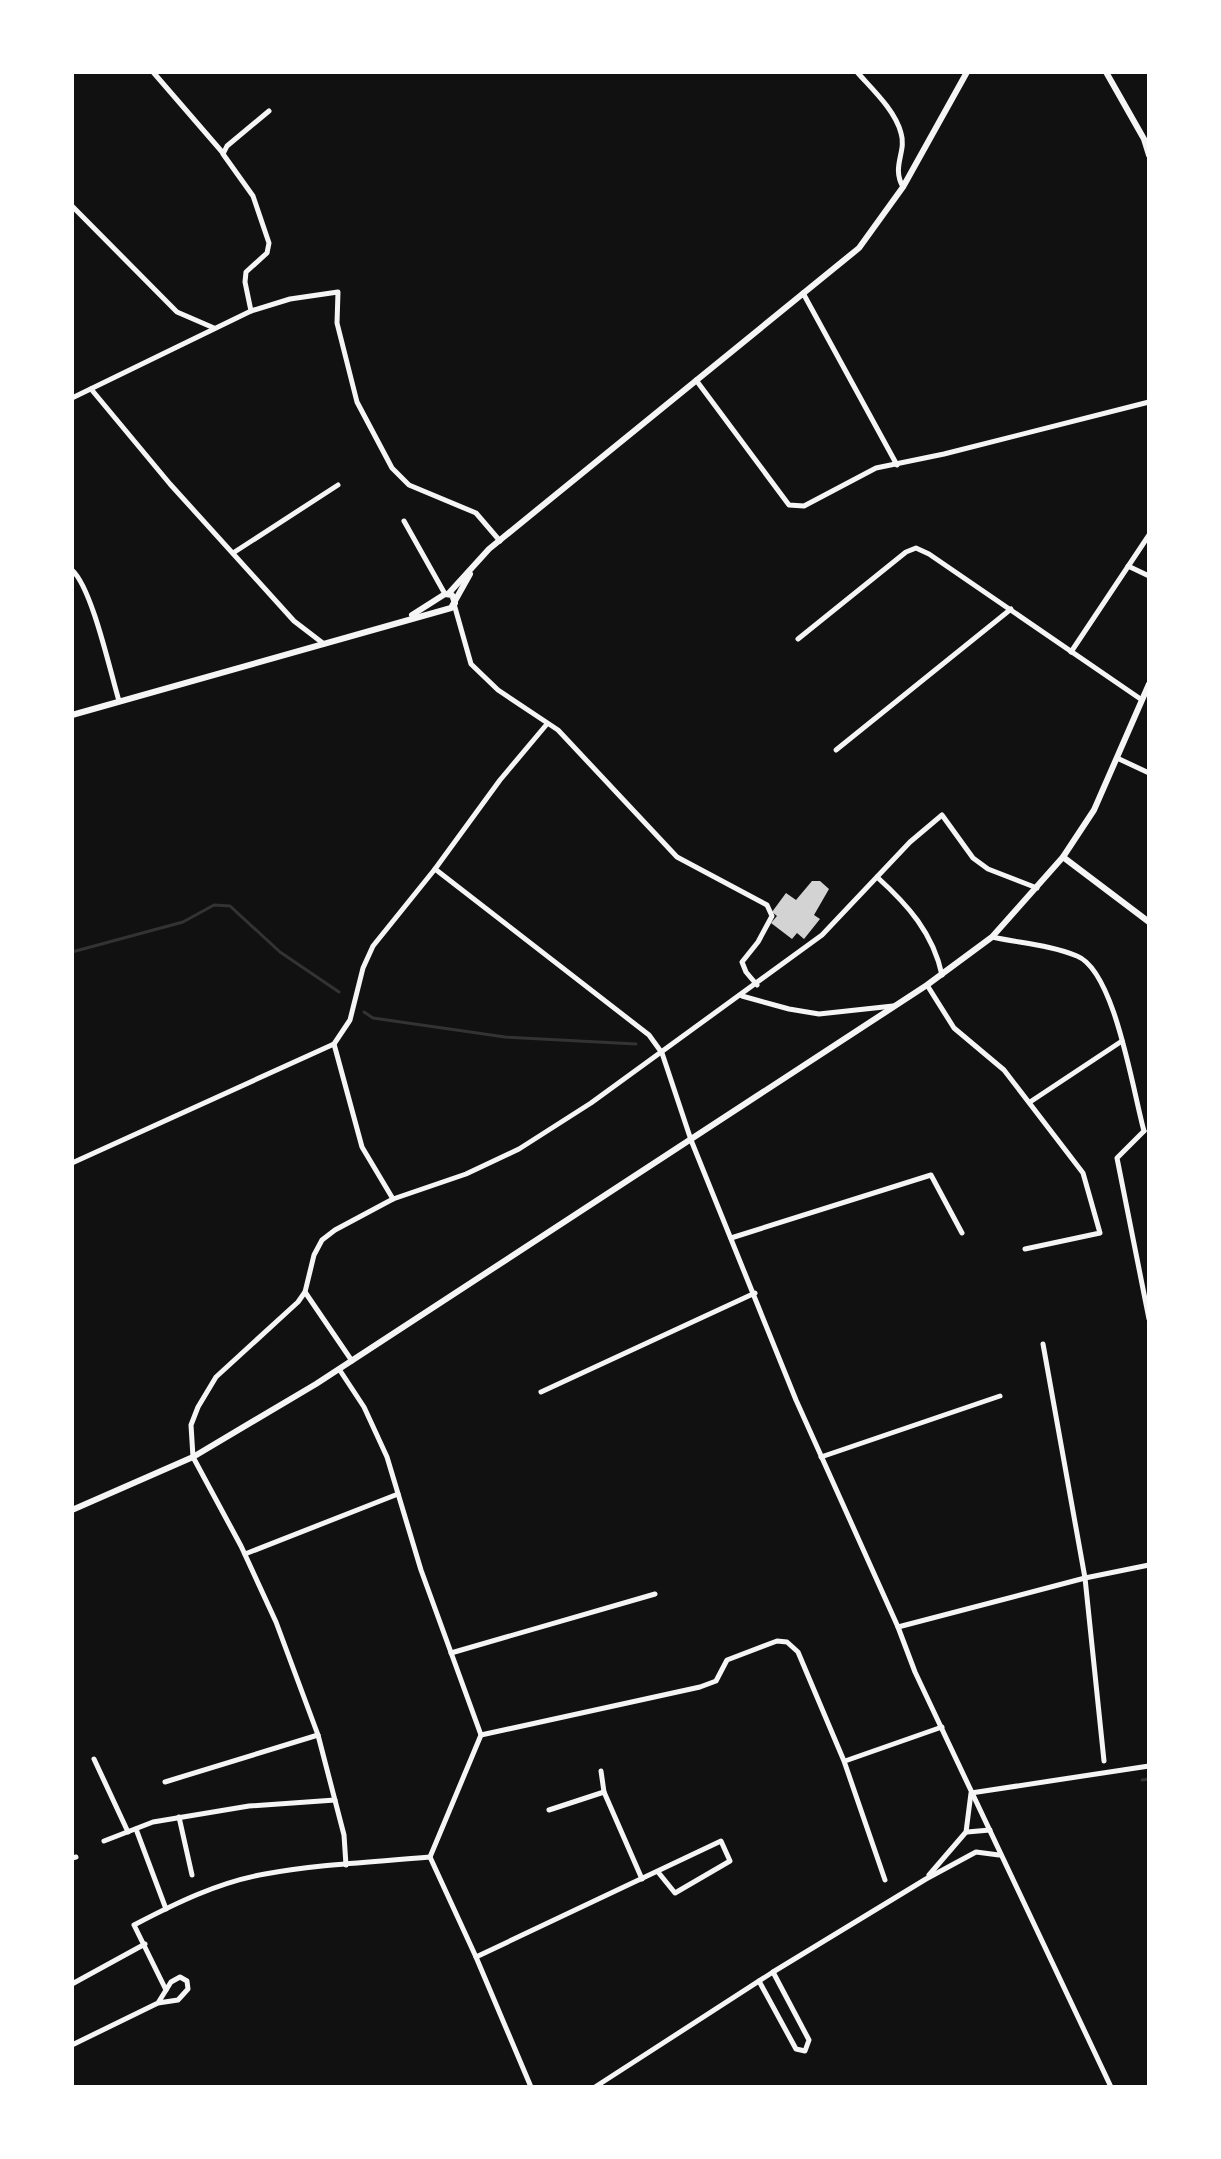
<svg xmlns="http://www.w3.org/2000/svg" width="1221" height="2159" viewBox="0 0 1221 2159" font-family="Signika,sans-serif">
	<rect width="100%" height="100%" fill="#111"/>
	<g fill="none" stroke-linecap="round" stroke-linejoin="round">
		<g stroke="#333" stroke-width="3">
			<polyline points="72,952 183,922 214,905 230,906 280,952 339,992"/>
			<polyline points="364,1012 373,1018 505,1037 636,1044"/>
			<polyline points="1142,1780 1149,1779"/>
		</g>
	</g>
	<polygon fill="#d3d3d3" points="812,881 820,881 829,889 814,915 820,919 804,939 797,933 792,939 771,923 777,916 772,912 786,893 796,900"/>
	<g fill="none" stroke-linecap="round" stroke-linejoin="round">
		<g stroke="#f5f5f5" stroke-width="5">
			<polyline points="153,72 223,153"/>
			<path d="M 857,72 C 872,89 895,110 901,133 C 907,152 891,166 903,187"/>
			<polyline points="72,206 177,312 214,328"/>
			<polyline points="803,293 897,465"/>
			<polyline points="251,311 245,282 246,272 267,253 269,243 253,196 223,154 227,146 269,111"/>
			<polyline points="696,380 789,505 804,506 876,468 944,454 1149,402"/>
			<polyline points="91,389 170,484 294,621 324,644"/>
			<polyline points="72,398 251,311 290,299 338,292 337,323 357,402 392,468 409,485 476,513 500,541"/>
			<polyline points="404,521 445,594"/>
			<polyline points="233,553 338,485"/>
			<polyline points="1128,566 1149,576"/>
			<path d="M 72,570 C 92,588 110,671 119,701"/>
			<polyline points="454,604 471,664 498,690 558,730 677,857 767,905 772,916 758,942 742,962 746,972 757,985"/>
			<polyline points="798,639 906,552 916,548 929,554 1142,700"/>
			<polyline points="1071,652 1149,535"/>
			<polyline points="836,750 1011,609"/>
			<polyline points="1117,758 1149,773"/>
			<polyline points="435,869 649,1035 662,1053 691,1140 796,1400 898,1627 915,1672 1111,2087"/>
			<path d="M 877,877 C 908,905 933,933 942,975"/>
			<path d="M 992,937 C 1019,943 1051,945 1077,956 C 1115,971 1133,1092 1144,1131"/>
			<polyline points="927,985 954,1028 1004,1070 1083,1173 1100,1233 1025,1249"/>
			<polyline points="742,996 789,1009 819,1014 893,1006"/>
			<polyline points="334,1044 362,1147 393,1199"/>
			<polyline points="1030,1102 1122,1041"/>
			<polyline points="1144,1131 1117,1158 1149,1319"/>
			<polyline points="72,1163 334,1044 350,1020 363,968 373,946 435,869 500,780 547,724"/>
			<polyline points="731,1238 931,1175 962,1233"/>
			<polyline points="305,1292 352,1361"/>
			<polyline points="1043,1344 1085,1578 1104,1761"/>
			<polyline points="339,1369 364,1407 387,1457 421,1570 481,1735 430,1857"/>
			<polyline points="541,1392 755,1293"/>
			<polyline points="821,1457 1000,1396"/>
			<polyline points="245,1554 398,1494"/>
			<polyline points="898,1627 1085,1578 1149,1565"/>
			<polyline points="451,1653 655,1594"/>
			<polyline points="481,1735 700,1687 716,1681 727,1660 777,1641 787,1642 798,1652 844,1761 885,1880"/>
			<polyline points="94,1759 128,1832"/>
			<polyline points="845,1761 942,1727"/>
			<polyline points="601,1771 604,1792"/>
			<polyline points="165,1782 318,1735"/>
			<polyline points="549,1810 604,1792 642,1879"/>
			<polyline points="179,1817 192,1875"/>
			<polyline points="136,1829 166,1909"/>
			<polyline points="967,1832 990,1830"/>
			<polyline points="104,1841 153,1822 249,1806 335,1800"/>
			<polyline points="430,1857 476,1957 531,2087"/>
			<polyline points="72,1858 76,1857"/>
			<polyline points="346,1865 344,1835 318,1735 276,1622 241,1546 193,1457 191,1425 198,1407 216,1377 298,1302 305,1292 314,1255 322,1240 335,1230 393,1199 466,1174 519,1149 591,1103 822,935 910,842 942,815 973,858 988,869 1037,888"/>
			<polyline points="929,1875 966,1832 971,1793 1149,1766"/>
			<polyline points="476,1957 721,1841 730,1861 675,1893 658,1872"/>
			<polyline points="759,1981 796,2049 805,2051 809,2040 773,1972"/>
			<polyline points="72,1984 145,1944"/>
			<path d="M 166,1990 L 134,1925 C 176,1903 219,1882 265,1874 C 319,1864 375,1862 430,1857"/>
			<polyline points="72,2045 158,2003 178,2000 188,1989 187,1981 180,1977 171,1982 158,2003"/>
			<polyline points="595,2087 773,1972 926,1879 976,1852 999,1855"/>
		</g>
		<g stroke="#f5f5f5" stroke-width="6">
			<polyline points="1106,72 1144,139 1149,155"/>
			<polyline points="449,593 489,549 859,248 903,187 967,72"/>
			<polyline points="412,615 445,594 452,595 455,603"/>
			<polyline points="72,715 451,608 470,574"/>
			<polyline points="1063,857 1149,922"/>
			<polyline points="72,1510 193,1457 316,1384 927,985 992,937 1063,857 1094,810 1149,684"/>
		</g>
	</g>
	<rect width="1221" height="2159" fill="none" stroke="#ffffff" stroke-width="148"/>
</svg>
